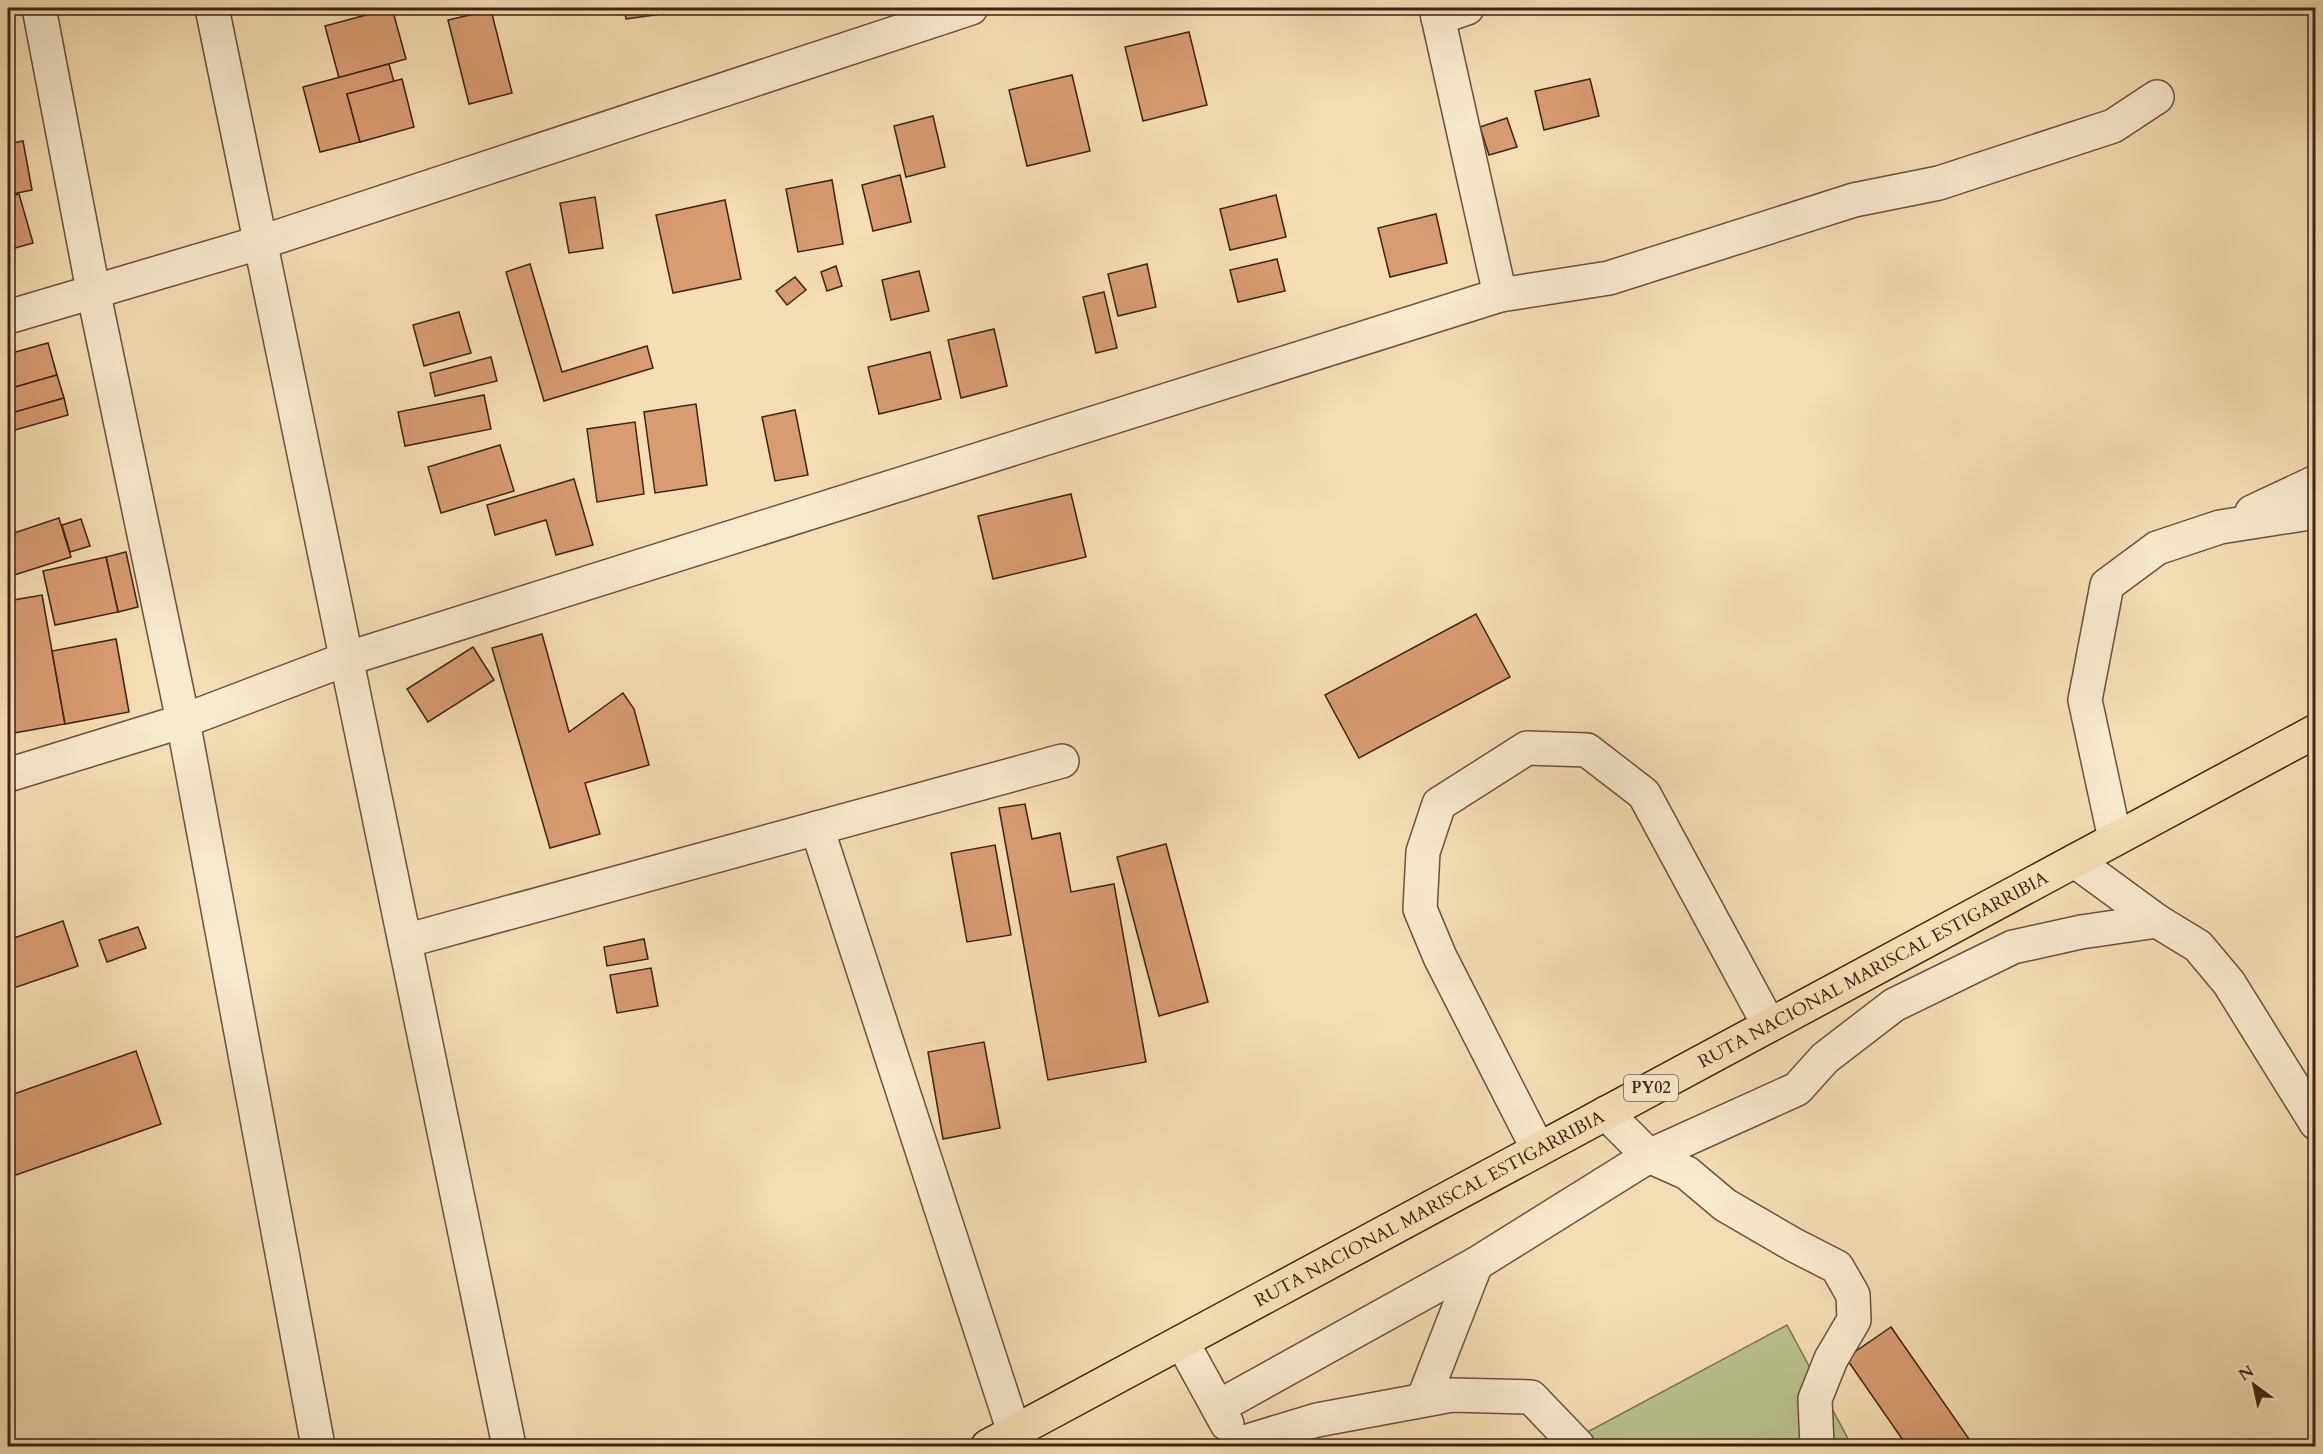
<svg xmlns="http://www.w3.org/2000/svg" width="2323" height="1454" viewBox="0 0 2323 1454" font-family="Cardo,serif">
	<rect width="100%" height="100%" fill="#f5deb3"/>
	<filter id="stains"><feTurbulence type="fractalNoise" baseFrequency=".00333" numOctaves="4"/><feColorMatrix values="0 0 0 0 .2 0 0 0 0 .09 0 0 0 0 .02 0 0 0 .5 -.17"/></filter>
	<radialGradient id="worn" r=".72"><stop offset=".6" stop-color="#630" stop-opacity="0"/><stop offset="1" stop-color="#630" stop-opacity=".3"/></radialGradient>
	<polygon fill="#b9c28f" stroke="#7c7253" stroke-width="1.5" points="1787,1325 1852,1446 1583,1446 1578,1437"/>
	<g fill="#d89b72" stroke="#3e2217" stroke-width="1.5">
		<polygon points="392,8 406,59 339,78 325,26"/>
		<polygon points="624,8 676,8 676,12 626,19"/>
		<polygon points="491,10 512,93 469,104 448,20"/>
		<polygon points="1189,32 1207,105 1143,121 1125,47"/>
		<polygon points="389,64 394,82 347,94 360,142 320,152 303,87"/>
		<polygon points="1072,75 1090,151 1027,166 1009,90"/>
		<polygon points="402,79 414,127 360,142 347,94"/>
		<polygon points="1590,79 1599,116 1544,130 1535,91"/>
		<polygon points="933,116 945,167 906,177 894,126"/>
		<polygon points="1507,118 1517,147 1489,155 1480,127"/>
		<polygon points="23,141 32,190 8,195 8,144"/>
		<polygon points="900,175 911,222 873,231 862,185"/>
		<polygon points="832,180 843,244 798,252 786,189"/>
		<polygon points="19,194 33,243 8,250 8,197"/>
		<polygon points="1276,195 1286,237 1230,250 1220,209"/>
		<polygon points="595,197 603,248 569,253 560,203"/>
		<polygon points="725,200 741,279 673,293 656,215"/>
		<polygon points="1436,214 1447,263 1390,277 1378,228"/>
		<polygon points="1277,259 1285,291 1238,302 1230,270"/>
		<polygon points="530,264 562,372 647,346 653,368 544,401 506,272"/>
		<polygon points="1147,264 1156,307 1118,316 1108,274"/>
		<polygon points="836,266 842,286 827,291 821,272"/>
		<polygon points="919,271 929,311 891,320 882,280"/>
		<polygon points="795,277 806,290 787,305 776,291"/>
		<polygon points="1104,292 1117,348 1096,353 1083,297"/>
		<polygon points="459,312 471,353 424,366 413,325"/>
		<polygon points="994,329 1007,386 961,398 948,340"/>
		<polygon points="48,343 57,375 8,389 8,354"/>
		<polygon points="930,352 941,399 879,414 868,367"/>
		<polygon points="491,357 497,381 435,396 430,373"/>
		<polygon points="57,375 64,398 8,414 8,389"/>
		<polygon points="484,395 491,429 405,446 398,412"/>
		<polygon points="64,398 68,415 8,432 8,414"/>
		<polygon points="696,404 707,485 655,493 644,412"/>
		<polygon points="795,410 808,475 775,481 762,417"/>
		<polygon points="635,422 644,494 597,502 587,429"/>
		<polygon points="500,445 514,491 441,513 428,467"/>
		<polygon points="574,479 593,545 556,555 546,520 495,535 487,505"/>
		<polygon points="1071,494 1086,557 993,579 978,516"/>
		<polygon points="59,518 71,557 8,577 8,535"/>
		<polygon points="81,519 90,546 70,552 62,525"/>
		<polygon points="126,552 138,607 118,612 106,557"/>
		<polygon points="106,557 118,612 55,625 43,571"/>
		<polygon points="42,595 65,724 8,734 8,601"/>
		<polygon points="1476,614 1510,677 1359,758 1325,695"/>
		<polygon points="542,634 569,732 623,693 634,709 649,765 585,783 600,834 550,848 492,648"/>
		<polygon points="116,639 129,712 65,724 52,651"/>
		<polygon points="473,647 494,680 428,722 407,689"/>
		<polygon points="1025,804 1032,839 1060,833 1071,892 1114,884 1146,1062 1048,1080 999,808"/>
		<polygon points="1166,844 1208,1002 1159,1016 1117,857"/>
		<polygon points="995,845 1011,935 967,942 951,853"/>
		<polygon points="63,921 78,966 8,990 8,940"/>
		<polygon points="138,927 146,948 107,962 99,940"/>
		<polygon points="644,939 648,959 607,966 604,947"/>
		<polygon points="651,968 658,1006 617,1013 610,975"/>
		<polygon points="984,1042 1000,1128 943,1139 928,1052"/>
		<polygon points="136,1051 161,1124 13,1176 8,1158 8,1096"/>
		<polygon points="1891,1327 1969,1439 1958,1446 1907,1446 1846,1358"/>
	</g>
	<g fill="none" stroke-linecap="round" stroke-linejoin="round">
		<defs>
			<g id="minor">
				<polyline points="39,8 93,290 183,721 318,1446"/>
				<polyline points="212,8 509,1446"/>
				<polyline points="1438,18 1467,8"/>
				<polyline points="1500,295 1609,278 1854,200 1939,183 2113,126 2157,97"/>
				<polyline points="8,317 262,242 971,8"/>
				<polyline points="2252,512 2316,482"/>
				<polyline points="8,775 183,721 346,659 1500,295 1436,8"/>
				<polyline points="817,828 1014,1432"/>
				<polyline points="2115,839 2085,700 2107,585 2157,548 2220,527 2316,512"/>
				<polyline points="2075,861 2157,921 2198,946 2229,983 2316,1123"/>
				<polyline points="405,941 1062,761"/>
				<polyline points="1606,1113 1649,1156 1687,1173 1725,1205 1794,1245 1837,1267 1853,1295 1854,1320 1831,1359 1815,1399 1817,1446"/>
				<polyline points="1538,1149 1440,957 1420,909 1423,852 1439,804 1527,748 1587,750 1644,794 1769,1025"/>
				<polyline points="1182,1342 1227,1424"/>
				<polyline points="1423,1400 1476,1264"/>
				<polyline points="1218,1407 1476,1264 1649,1156 1797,1089 1825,1058 1894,1005 2013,947 2081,932 2157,921"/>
				<polyline points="1238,1444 1317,1420 1452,1395 1531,1397 1578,1446"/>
			</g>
			<g id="major">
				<path id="s1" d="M 988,1446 L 2316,731"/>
			</g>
		</defs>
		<use href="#minor" stroke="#6c513e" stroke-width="36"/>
		<use href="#major" stroke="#3e2217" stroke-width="36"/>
		<use href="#minor" stroke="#f8eace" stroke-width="33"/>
		<use href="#major" stroke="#f5deb3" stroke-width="33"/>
	</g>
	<g text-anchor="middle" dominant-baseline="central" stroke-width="4.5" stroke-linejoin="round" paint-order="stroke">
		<rect fill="#f8eace" stroke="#765e4e" stroke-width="1.5" x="1624" y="1075" width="54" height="26" rx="4.5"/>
		<g font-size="16" font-weight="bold" fill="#3e2217">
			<text x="1651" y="1088">PY02</text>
		</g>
		<g font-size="18" fill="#3e2217" stroke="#f8eace">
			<text stroke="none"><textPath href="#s1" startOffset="1005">RUTA NACIONAL MARISCAL ESTIGARRIBIA</textPath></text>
			<text stroke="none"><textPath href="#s1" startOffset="501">RUTA NACIONAL MARISCAL ESTIGARRIBIA</textPath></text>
		</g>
	</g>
	<rect width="2323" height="1454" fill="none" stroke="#f5deb3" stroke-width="30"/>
	<rect x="9" y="9" width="2305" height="1436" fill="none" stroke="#3e2217" stroke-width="3"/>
	<rect x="15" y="15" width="2293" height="1424" fill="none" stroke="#3e2217" stroke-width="1.5"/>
	<g transform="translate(2254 1385) rotate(327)" stroke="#f8eace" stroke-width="4.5" paint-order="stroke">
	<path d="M0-4.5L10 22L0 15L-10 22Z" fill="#3e2217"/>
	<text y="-9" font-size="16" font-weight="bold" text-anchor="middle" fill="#3e2217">N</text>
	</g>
	<rect width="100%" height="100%" filter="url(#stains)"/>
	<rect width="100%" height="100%" fill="url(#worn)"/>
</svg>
